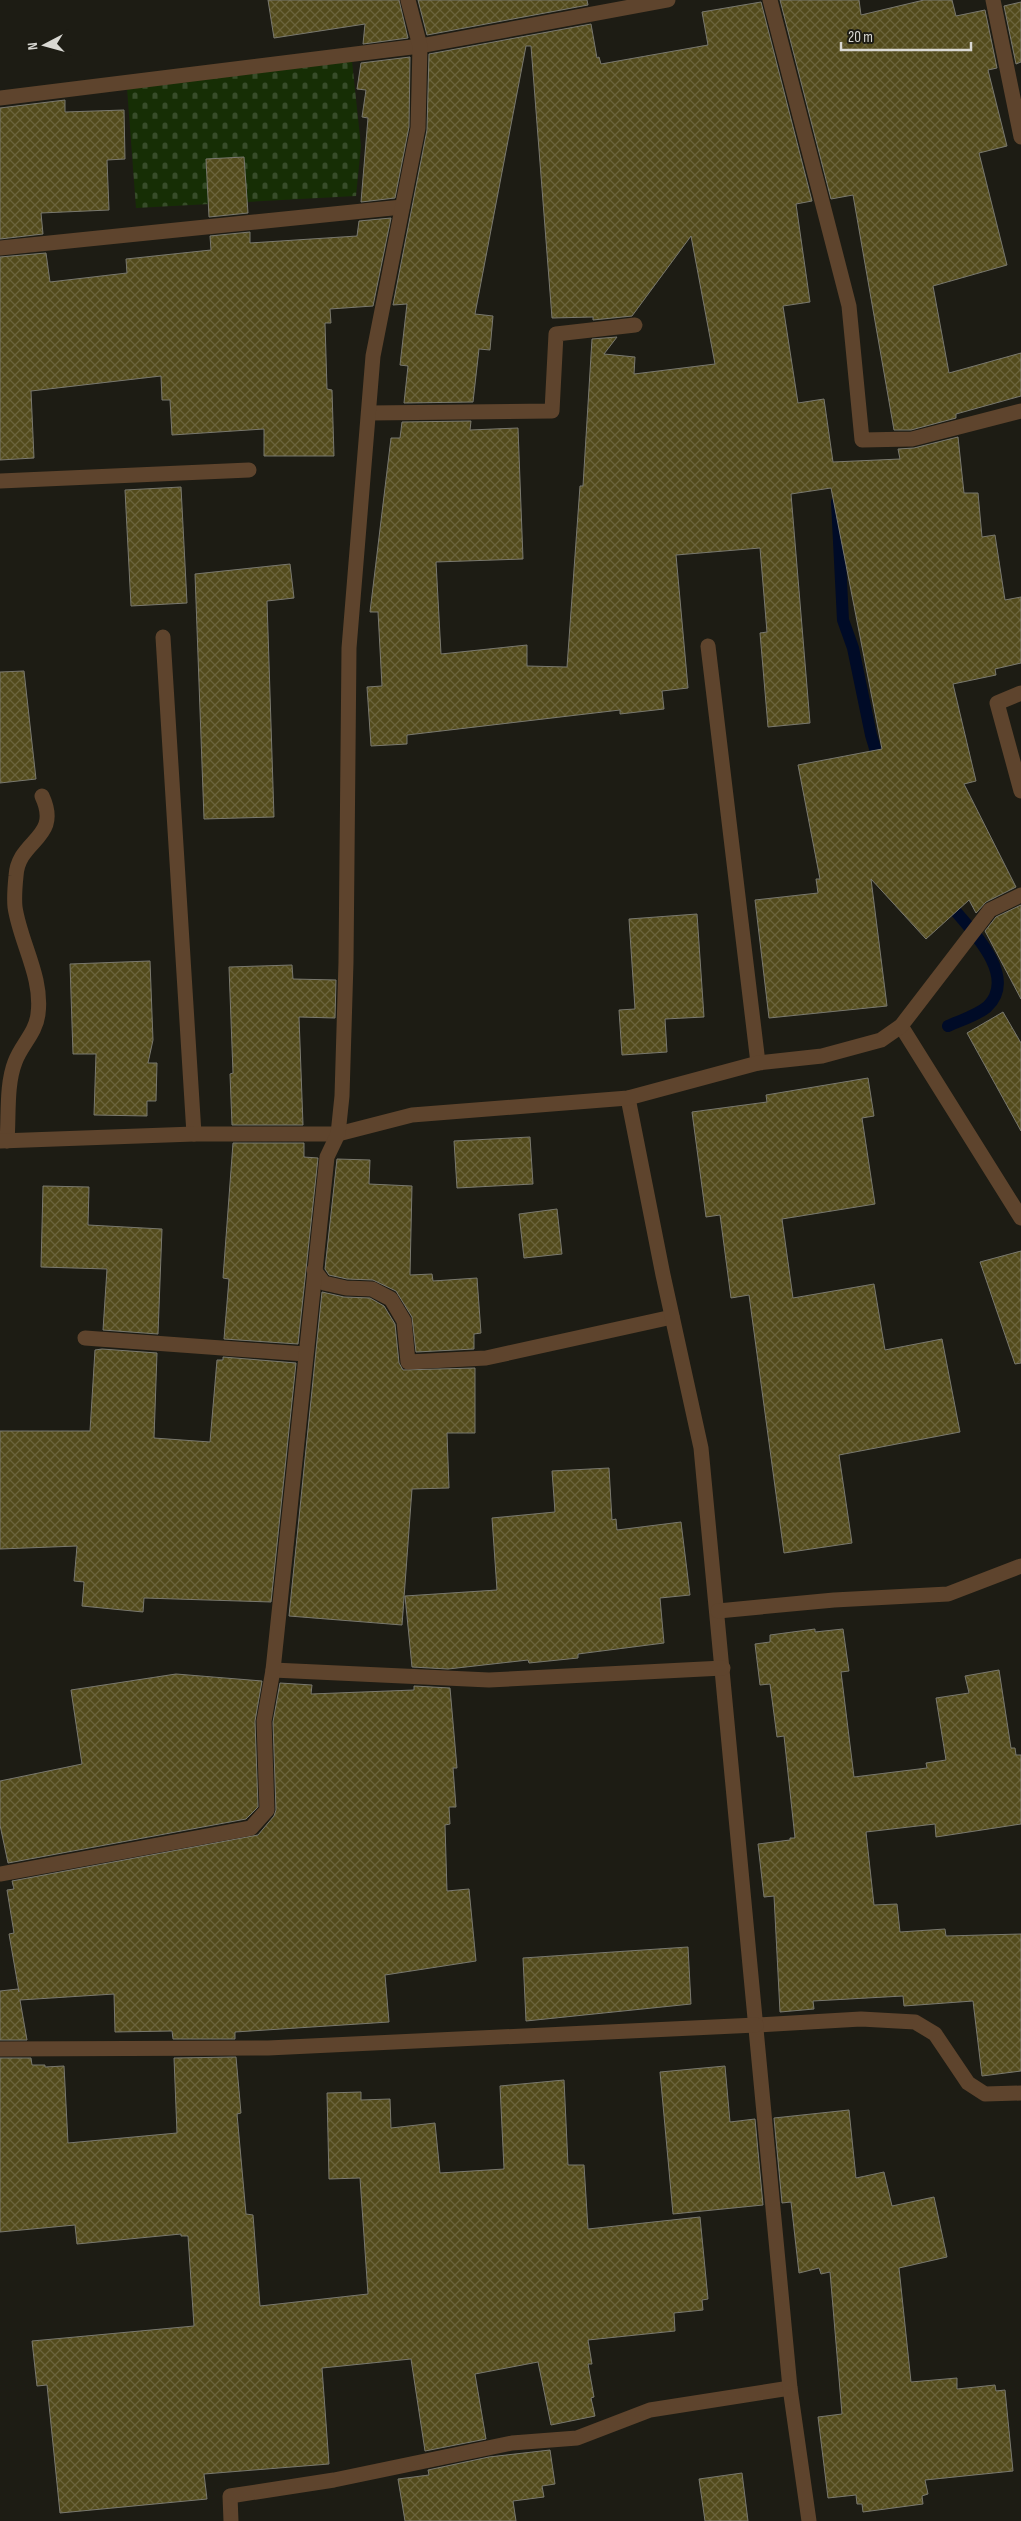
<svg xmlns="http://www.w3.org/2000/svg" width="1021" height="2521" viewBox="0 0 1021 2521" font-family="'Sofia Sans Condensed',sans-serif">
	<defs>
		<pattern id="cemetery-stones" width="16" height="16" patternUnits="userSpaceOnUse" patternTransform="scale(1.25)"><rect width="16" height="16" fill="#162e05"/><path d="M2 7V4a2 2 0 0 1 4 0v3zM10 15v-3a2 2 0 0 1 4 0v3z" fill="#374c29"/></pattern>
		<pattern id="building-cross-hatch" width="8" height="8" patternUnits="userSpaceOnUse" patternTransform="scale(1.25)"><rect width="8" height="8" fill="#534b1c"/><path d="M0 0l8 8M0 8l8-8" fill="none" stroke="#6b643c"/></pattern>
	</defs>
	<rect width="100%" height="100%" fill="#1d1c14"/>
	<polygon fill="url(#cemetery-stones)" points="352,61 361,146 356,196 136,208 127,88"/>
	<g fill="none" stroke-linecap="round" stroke-linejoin="round">
		<g stroke="#000b27" stroke-width="12">
			<polyline points="837,502 843,620 853,648 871,735 880,765"/>
			<path d="M 945,899 C 966,925 1021,975 987,1007 C 976,1016 961,1020 948,1026"/>
		</g>
	</g>
	<g fill="url(#building-cross-hatch)" stroke="#79786e">
		<polygon points="268,0 399,0 408,38 363,44 365,24 274,38"/>
		<polygon points="418,0 587,0 588,5 427,35"/>
		<polygon points="780,0 859,0 861,15 924,0 952,0 956,16 985,10 997,68 988,70 1007,146 979,153 1007,265 933,286 949,373 1021,353 1021,396 956,414 956,418 911,430 894,430 853,195 831,199"/>
		<polygon points="761,2 812,201 796,204 810,302 783,306 798,403 824,399 833,462 900,459 898,449 914,448 958,437 964,493 978,493 982,537 995,535 1005,600 1021,597 1021,663 995,669 996,675 953,684 976,781 964,784 1016,887 986,902 976,913 969,900 926,939 871,879 887,1006 769,1018 755,900 818,893 816,879 820,879 798,765 882,749 831,488 791,494 810,723 768,727 760,633 767,632 760,548 676,555 688,688 662,691 664,709 620,714 620,710 407,735 407,744 371,746 367,687 382,686 378,612 370,612 391,438 400,438 402,422 471,421 470,430 518,428 523,559 436,562 441,654 527,645 527,666 567,667 580,486 583,486 592,339 617,337 604,354 635,357 634,374 715,364 691,236 632,316 593,320 593,317 552,318 531,46 526,46 475,314 493,316 490,350 479,349 473,402 404,403 408,366 400,365 407,304 393,305 427,130 429,54 591,24 597,58 599,57 601,64 708,45 702,12"/>
		<polygon points="1021,2 1021,62 1016,64 1004,6"/>
		<polygon points="410,57 409,127 395,198 361,202 368,118 362,117 366,90 357,89 361,63"/>
		<polygon points="65,100 65,112 124,110 125,159 107,160 109,210 41,213 43,234 0,239 0,108"/>
		<polygon points="244,157 248,213 209,217 206,159"/>
		<polygon points="391,218 373,306 330,309 331,323 325,323 327,389 332,390 334,456 264,456 264,429 172,435 170,400 162,400 161,376 31,391 34,458 0,460 0,257 46,253 50,282 127,273 126,259 211,250 210,236 250,232 250,243 357,236 359,221"/>
		<polygon points="181,487 187,603 131,606 125,490"/>
		<polygon points="290,564 294,598 267,601 274,817 204,819 195,574"/>
		<polygon points="24,671 36,779 0,783 0,672"/>
		<polygon points="1021,905 1021,999 985,931 996,917"/>
		<polygon points="697,914 704,1017 665,1019 667,1052 622,1055 619,1010 635,1009 629,919"/>
		<polygon points="150,961 153,1040 148,1063 157,1063 156,1101 147,1101 147,1116 94,1115 96,1054 73,1054 70,964"/>
		<polygon points="292,965 293,979 336,980 335,1018 299,1017 303,1125 232,1125 230,1074 233,1073 229,967"/>
		<polygon points="1003,1012 1021,1043 1021,1131 967,1033"/>
		<polygon points="868,1078 874,1116 862,1118 875,1204 782,1219 793,1298 874,1284 885,1350 942,1339 960,1432 839,1455 852,1543 784,1553 749,1295 731,1298 720,1215 706,1217 692,1112 767,1102 766,1095"/>
		<polygon points="530,1137 533,1184 457,1188 454,1141"/>
		<polygon points="233,1143 304,1143 304,1157 318,1158 298,1344 224,1339 229,1279 223,1278"/>
		<polygon points="337,1159 370,1160 369,1184 412,1186 410,1275 432,1274 433,1281 477,1278 481,1333 474,1334 474,1349 416,1352 412,1317 396,1291 373,1280 347,1279 329,1275 325,1269"/>
		<polygon points="43,1186 89,1187 88,1225 162,1229 158,1334 103,1330 107,1269 41,1267"/>
		<polygon points="557,1209 562,1254 524,1258 519,1214"/>
		<polygon points="1021,1251 1021,1363 1015,1364 980,1262"/>
		<polygon points="322,1292 344,1297 370,1298 384,1306 395,1324 399,1363 403,1370 475,1368 475,1433 447,1433 449,1488 412,1489 402,1625 289,1616"/>
		<polygon points="102,1349 157,1353 154,1438 210,1442 217,1360 223,1360 223,1357 296,1363 271,1602 144,1598 143,1612 82,1606 84,1582 74,1581 77,1546 0,1549 0,1431 90,1431 95,1350"/>
		<polygon points="609,1468 612,1520 616,1519 617,1530 681,1522 690,1595 660,1598 664,1643 578,1654 578,1658 529,1663 528,1660 448,1669 412,1667 405,1596 497,1590 492,1518 555,1512 552,1471"/>
		<polygon points="815,1629 815,1632 843,1629 849,1671 841,1672 854,1777 927,1768 926,1763 946,1760 936,1698 969,1693 965,1676 999,1670 1011,1748 1015,1748 1016,1755 1021,1755 1021,1824 936,1837 935,1824 866,1832 874,1905 897,1904 900,1932 945,1929 946,1936 1021,1934 1021,2071 982,2076 973,2001 904,2006 903,1996 813,2001 814,2009 780,2012 774,1896 764,1897 758,1844 790,1840 790,1838 795,1838 784,1736 777,1737 770,1684 760,1685 755,1644 770,1642 770,1635"/>
		<polygon points="176,1674 262,1681 255,1721 258,1807 246,1819 8,1863 0,1825 0,1781 82,1764 71,1690"/>
		<polygon points="280,1683 312,1685 311,1694 414,1690 414,1686 450,1688 457,1768 453,1768 456,1807 449,1807 450,1824 445,1825 447,1891 469,1889 476,1961 385,1975 389,2022 235,2032 235,2039 173,2039 172,2031 115,2032 114,1994 20,2000 27,2040 0,2040 0,1991 18,1989 19,1992 9,1934 14,1933 7,1890 14,1889 12,1881 258,1835 274,1816 276,1810 273,1722"/>
		<polygon points="688,1947 691,2004 526,2021 523,1958"/>
		<polygon points="236,2057 241,2113 237,2114 246,2214 253,2215 260,2306 368,2294 360,2178 329,2179 327,2093 361,2092 361,2100 390,2099 391,2128 435,2123 440,2173 504,2169 500,2086 564,2080 568,2165 584,2165 588,2229 700,2217 708,2299 702,2300 703,2310 674,2313 675,2331 588,2340 592,2364 588,2364 594,2397 591,2398 595,2416 551,2425 538,2362 475,2374 486,2439 425,2451 411,2359 322,2368 329,2464 204,2474 207,2499 60,2513 47,2385 37,2386 32,2341 194,2326 188,2236 181,2236 181,2234 77,2244 75,2225 0,2232 0,2058 31,2058 32,2065 45,2065 45,2067 64,2066 68,2143 177,2133 174,2058"/>
		<polygon points="725,2066 730,2122 755,2119 763,2205 673,2214 660,2072"/>
		<polygon points="849,2110 856,2178 884,2172 892,2206 934,2197 947,2257 899,2268 911,2382 957,2378 957,2389 995,2385 996,2391 1005,2390 1013,2471 925,2480 928,2494 922,2496 923,2504 863,2512 862,2504 857,2504 856,2495 828,2498 818,2417 842,2414 830,2272 821,2274 819,2268 799,2273 791,2202 782,2203 774,2118"/>
		<polygon points="550,2450 555,2484 542,2486 544,2497 513,2501 516,2521 405,2521 398,2479 429,2475 428,2470 489,2457"/>
		<polygon points="742,2473 748,2521 705,2521 699,2479"/>
	</g>
	<g fill="none" stroke-linecap="round" stroke-linejoin="round">
		<g stroke="#5e442d" stroke-width="15">
			<polyline points="993,0 1021,137"/>
			<polyline points="369,413 552,411 556,334 635,325"/>
			<polyline points="708,646 758,1063"/>
			<polyline points="1021,693 997,703 1021,791"/>
			<path d="M 7,1141 C 9,1116 6,1085 15,1062 C 21,1045 36,1033 38,1014 C 43,977 20,942 15,907 C 14,897 15,886 16,876 C 18,839 62,839 42,796"/>
			<polyline points="314,1270 324,1283 346,1288 372,1289 391,1299 404,1321 408,1362 486,1358 672,1317"/>
			<polyline points="85,1338 305,1354"/>
			<polyline points="756,2025 861,2019 915,2022 935,2034 968,2083 985,2094 1021,2093"/>
			<polyline points="231,2521 230,2496 334,2480 512,2443 577,2438 650,2410 790,2388"/>
		</g>
		<g stroke="#5e442d" stroke-width="15">
			<polyline points="770,0 849,306 862,440 912,439 1021,411"/>
			<polyline points="0,98 420,46 668,0"/>
			<polyline points="0,248 402,207"/>
			<polyline points="0,481 249,470"/>
			<polyline points="163,637 194,1134"/>
			<polyline points="901,1026 1021,1218"/>
			<polyline points="628,1098 663,1275 701,1448 790,2388 809,2521"/>
			<polyline points="0,1141 194,1134 338,1134 412,1115 628,1098 758,1063 822,1056 881,1040 901,1026 990,910 1021,895"/>
			<polyline points="718,1611 834,1600 948,1594 1021,1566"/>
			<polyline points="273,1670 489,1680 723,1668"/>
			<polyline points="0,1874 251,1828 267,1810 264,1721 273,1670 327,1157 338,1134 342,1096 346,962 349,648 373,356 418,128 420,46 408,0"/>
			<polyline points="0,2049 268,2048 756,2025"/>
		</g>
	</g>
	<g transform="translate(45 45) rotate(264)" stroke="#1d1c14" stroke-width="4" paint-order="stroke">
	<path d="M0-4L9 19L0 12L-9 19Z" fill="#d9d8d3"/>
	<text y="-8" font-size="14" font-weight="bold" text-anchor="middle" fill="#d9d8d3">N</text>
	</g>
	<path d="M841 42v8h130v-8" fill="none" stroke="#d9d8d3" stroke-width="2.5"/>
	<text x="848" y="42" font-size="15" fill="#d9d8d3" stroke="#1d1c14" stroke-width="4" paint-order="stroke">20 m</text>
</svg>
